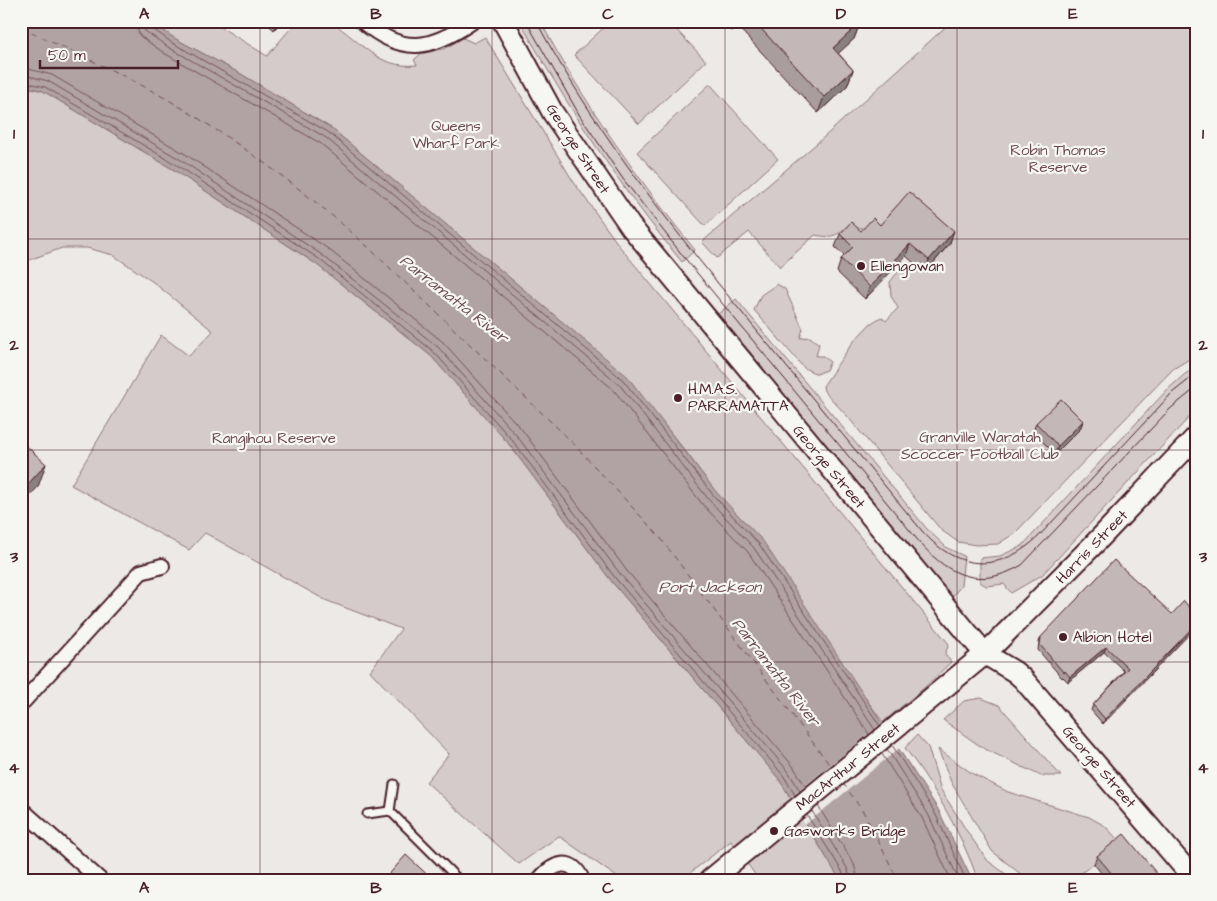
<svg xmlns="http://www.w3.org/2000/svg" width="1217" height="901" viewBox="0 0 1217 901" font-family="'Architects Daughter',sans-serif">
	<rect width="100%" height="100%" fill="#ece9e6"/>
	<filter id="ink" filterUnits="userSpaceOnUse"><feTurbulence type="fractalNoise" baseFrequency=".02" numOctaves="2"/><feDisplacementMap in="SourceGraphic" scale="10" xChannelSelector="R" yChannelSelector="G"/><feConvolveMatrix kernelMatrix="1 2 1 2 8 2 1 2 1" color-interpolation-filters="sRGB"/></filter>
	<g filter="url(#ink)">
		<g fill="#d4cbca" stroke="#8f757a">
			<path d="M 150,21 L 211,21 L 267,56 L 297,21 C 306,21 324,18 332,23 C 362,41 376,69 417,65 L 414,60 L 424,51 L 444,49 L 463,38 L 474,43 L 485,37 L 573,181 L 620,247 L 949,644 L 945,654 L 951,662 L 924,688 L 883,722 L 687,453 L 620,371 L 331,128 L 241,74 L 174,38 Z"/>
			<path d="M 524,21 L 540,21 C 584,103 637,178 695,250 L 682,262 C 620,187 568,108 521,23 Z"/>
			<polygon points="611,21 668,21 706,61 639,124 574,55"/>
			<path d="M 952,21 L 1196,21 L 1196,355 L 1173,369 L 1015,533 L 998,544 L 976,545 L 958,542 L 941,530 L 848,417 L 824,391 L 823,386 L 853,342 L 870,324 L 881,317 L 886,321 L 898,308 L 891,296 L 890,282 L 901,268 L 915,269 L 921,255 L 877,229 L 846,227 C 836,237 830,238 815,235 L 780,267 L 749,232 L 717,258 L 702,242 L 823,138 Z"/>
			<polygon points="710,84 778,159 705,226 637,152"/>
			<polygon points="21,85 43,91 174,170 316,264 431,356 508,443 612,582 779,779 840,880 759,880 731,841 681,880 621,880 559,836 519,864 426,782 449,754 370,671 401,629 325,600 205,533 189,550 71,485 161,335 189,356 213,331 153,282 113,255 87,248 62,248 21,263"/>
			<polygon points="777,284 785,289 803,329 800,338 810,337 819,344 816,356 823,356 830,362 826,370 817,374 804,368 754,310 761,295"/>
			<polygon points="736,299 927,529 947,548 964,556 961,586 952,597 718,314"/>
			<polygon points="1196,368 1196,410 1042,575 1011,593 1004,584 986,586 980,582 980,558 1000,556 1022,546 1167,390 1185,374"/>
			<polygon points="981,698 999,705 1061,776 1041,776 983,748 943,720 964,701"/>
			<path d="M 917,735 L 928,747 L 941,790 L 968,833 L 988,861 L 1014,880 L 978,880 C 961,833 935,787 905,748 Z"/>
			<polygon points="938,749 973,774 1008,792 1089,817 1105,826 1121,843 1072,880 1028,880 992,851 951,782"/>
		</g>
		<polygon fill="#b1a2a3" stroke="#886e73" points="21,21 150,21 174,38 241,74 331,128 627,376 717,493 763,541 938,809 972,880 840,880 779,779 612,582 508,443 431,356 316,264 174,170 43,91 21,85"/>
		<polygon fill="#ece9e6" points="885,720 902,746 805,825 789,799"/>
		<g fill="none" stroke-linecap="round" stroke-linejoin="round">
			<g stroke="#73535b" stroke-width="1">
				<polyline points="134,21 140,36 164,53 320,143 613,389 703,505 748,552 869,734"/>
				<polyline points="142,21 145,31 168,47 325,137 619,384 709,500 754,548 875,730"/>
				<polyline points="148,21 150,27 171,42 328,132 623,380 714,496 759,544 880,726"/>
				<polyline points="21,67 52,75 185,154 327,248 443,342 523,431 627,571 793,766 806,787"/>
				<polyline points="21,74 48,81 181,160 322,255 438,347 517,436 621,575 788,771 800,791"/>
				<polyline points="21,81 45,87 177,165 319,259 434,352 512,440 616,579 783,775 795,795"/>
				<polyline points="892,745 934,811 966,880"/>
				<polyline points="887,749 928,814 959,880"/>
				<polyline points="882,754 922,818 951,880"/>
				<polyline points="818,806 854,864 858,880"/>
				<polyline points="812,811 847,868 851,880"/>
				<polyline points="807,815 842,871 844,880"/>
			</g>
			<g stroke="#6e4d55" stroke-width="1" stroke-dasharray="6 5" stroke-linecap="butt">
				<path d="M 21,28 C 75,53 131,77 182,108 C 248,149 311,195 368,247 L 569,439 L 659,536 L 832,768"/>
				<polyline points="843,783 864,813 898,880"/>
			</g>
			<defs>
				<g id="lane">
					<polyline points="394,784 390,811 459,880"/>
					<polyline points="367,814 390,811"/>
				</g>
				<g id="street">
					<path d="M 362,21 C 403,56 431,50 473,21"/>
					<polyline points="21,704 141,572 162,566"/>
					<polyline points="21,809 100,880"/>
					<path d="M 539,880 C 553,863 572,856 582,880"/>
				</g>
				<g id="secondary">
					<polyline points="503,21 553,113 631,227 985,654 1015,672 1023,679 1195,880"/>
					<polyline points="710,880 985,654 1102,536 1196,437"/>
				</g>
			</defs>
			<use href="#lane" stroke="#4a1f2b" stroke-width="11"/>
			<use href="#street" stroke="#4a1f2b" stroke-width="18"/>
			<use href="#secondary" stroke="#4a1f2b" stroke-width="24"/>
			<use href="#lane" stroke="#f6f6f2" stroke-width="7"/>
			<use href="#street" stroke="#f6f6f2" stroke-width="14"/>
			<use href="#secondary" stroke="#f6f6f2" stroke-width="20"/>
			<g stroke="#4a1f2b" stroke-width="1">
				<path d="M 526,21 L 580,116 L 623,179 L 683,256 L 921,544 C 950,577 981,589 1022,565 L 1170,409 L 1196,388"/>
				<path d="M 536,21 C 600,139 677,234 762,337 C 816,402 869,467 923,532 C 959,572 1000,573 1039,536 L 1172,393 L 1196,374"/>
			</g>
		</g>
		<g fill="#a99d9d" stroke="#4a1f2b">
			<polygon points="264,21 281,21 274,30"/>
			<polygon points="721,21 858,21 860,23 854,39 838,53 853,70 847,86 818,113 737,26 731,31"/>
			<polygon points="880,225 950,243 925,273 906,256 865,299 837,272 841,259 845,256 835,247 840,234 861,231"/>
			<polygon points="1083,421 1080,429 1055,454 1033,432 1036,423"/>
			<polygon points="1172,614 1103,724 1091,710 1093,705 1124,671 1104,652 1068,682 1063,677 1062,678 1038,650 1039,642 1041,637"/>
			<polygon points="1097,856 1162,880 1107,880 1094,864"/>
		</g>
		<g fill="#898080" stroke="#4a1f2b">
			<polygon points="277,21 281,21 274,30"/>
			<polygon points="734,21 738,21 737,26 731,31"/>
			<polygon points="860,23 854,39 827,64 833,48"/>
			<polygon points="853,70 847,86 818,113 824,97"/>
			<polygon points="954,231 950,243 925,273 929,260"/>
			<polygon points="910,244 906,256 865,299 870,287"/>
			<polygon points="1083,421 1080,429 1055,454 1058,446"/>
			<polygon points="46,464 38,487 21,505 21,492"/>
			<polygon points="1196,624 1196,627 1103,724 1105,719"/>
			<polygon points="1106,647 1104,652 1068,682 1070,677"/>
		</g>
		<g fill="#c4b7b7" stroke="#4a1f2b">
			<polygon points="754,21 858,21 860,23 833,48 853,70 824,97"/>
			<polygon points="909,192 954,231 929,260 910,244 870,287 841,259 853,247 840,234 851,222 861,231 873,218 880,225"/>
			<polygon points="1061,399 1083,421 1058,446 1036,423"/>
			<polygon points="21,441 46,464 21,492"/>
			<polygon points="1114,560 1172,614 1184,601 1196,616 1196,624 1105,719 1093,705 1128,668 1106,647 1070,677 1065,671 1064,673 1040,645 1041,637"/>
			<polygon points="1124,834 1162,880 1117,880 1097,856"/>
			<polygon points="406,855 433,880 384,880"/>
		</g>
	</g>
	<path fill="none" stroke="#4a1f2b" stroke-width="1" stroke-opacity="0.55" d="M 260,21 L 260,880M 492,21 L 492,880M 725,21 L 725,880M 957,21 L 957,880M 21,239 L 1196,239M 21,450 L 1196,450M 21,662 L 1196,662"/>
	<g fill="#4a1f2b" stroke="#f6f6f2" stroke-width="2">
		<circle cx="861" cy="266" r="5"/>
		<circle cx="678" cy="398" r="5"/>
		<circle cx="1063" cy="637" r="5"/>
		<circle cx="774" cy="831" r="5"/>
	</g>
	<g text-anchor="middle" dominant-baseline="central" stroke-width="4.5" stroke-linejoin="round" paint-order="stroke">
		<g font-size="15" fill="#6c4a53" stroke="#f6f6f2">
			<text x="456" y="126">Queens<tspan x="456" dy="17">Wharf Park</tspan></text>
			<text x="1058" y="150">Robin Thomas<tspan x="1058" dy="17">Reserve</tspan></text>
			<text x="980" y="437">Granville Waratah<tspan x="980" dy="17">Scoccer Football Club</tspan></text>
			<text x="274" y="438">Rangihou Reserve</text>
		</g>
		<g font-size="15" fill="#4a1f2b" stroke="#f6f6f2">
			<text transform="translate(578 149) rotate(57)">George Street</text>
			<text transform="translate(829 467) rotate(50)">George Street</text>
			<text transform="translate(1092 547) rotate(-46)">Harris Street</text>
			<text transform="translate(848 767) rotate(-39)">MacArthur Street</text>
			<text transform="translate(1099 767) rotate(49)">George Street</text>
		</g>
		<g font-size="15" fill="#4a1f2b" stroke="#f6f6f2" text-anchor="start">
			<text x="871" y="266">Ellengowan</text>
			<text x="688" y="389">H.M.A.S.<tspan x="688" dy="17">PARRAMATTA</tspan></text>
			<text x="1073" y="637">Albion Hotel</text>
			<text x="784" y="831">Gasworks Bridge</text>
		</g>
		<g font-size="16" font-style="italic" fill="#6e4d55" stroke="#f6f6f2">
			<text transform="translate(454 299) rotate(38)">Parramatta River</text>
			<text x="710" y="587">Port Jackson</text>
			<text transform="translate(776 672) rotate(52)">Parramatta River</text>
		</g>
	</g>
	<rect width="1217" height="901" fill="none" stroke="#f6f6f2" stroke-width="55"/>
	<path d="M40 60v8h138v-8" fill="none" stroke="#4a1f2b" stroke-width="2.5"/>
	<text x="48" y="60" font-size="15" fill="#4a1f2b" stroke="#f6f6f2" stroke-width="4" paint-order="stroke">50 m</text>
	<rect x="28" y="28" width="1162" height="846" fill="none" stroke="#4a1f2b" stroke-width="2"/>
	<g font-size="16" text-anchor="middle" font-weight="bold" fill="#4a1f2b">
		<text x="144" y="19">A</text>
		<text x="376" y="19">B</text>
		<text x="608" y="19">C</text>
		<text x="841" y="19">D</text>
		<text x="1073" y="19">E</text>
		<text x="14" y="139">1</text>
		<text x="1203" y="139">1</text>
		<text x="14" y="350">2</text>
		<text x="1203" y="350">2</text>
		<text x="14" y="562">3</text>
		<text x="1203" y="562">3</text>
		<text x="14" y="773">4</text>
		<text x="1203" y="773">4</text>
		<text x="144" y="893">A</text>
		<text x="376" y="893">B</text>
		<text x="608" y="893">C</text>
		<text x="841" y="893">D</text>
		<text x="1073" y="893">E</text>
	</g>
</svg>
